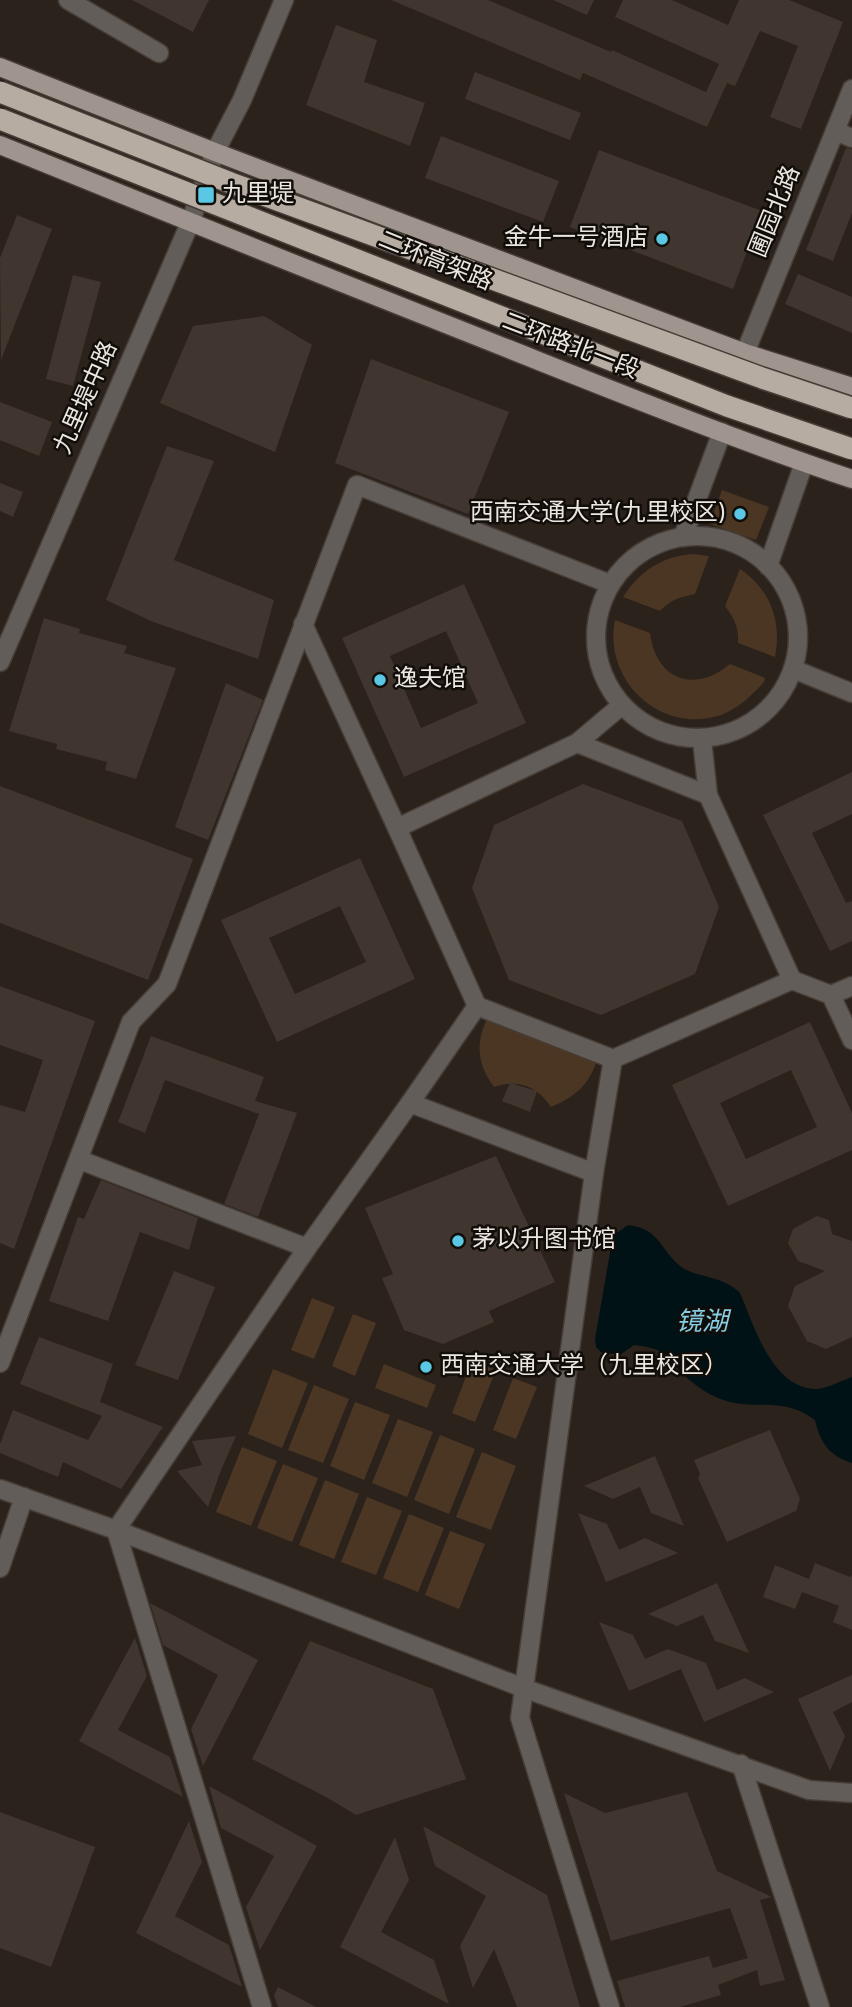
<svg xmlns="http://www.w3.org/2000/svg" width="852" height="2007" viewBox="0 0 852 2007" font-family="Overpass,'Noto Sans SC',sans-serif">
	<rect width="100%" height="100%" fill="#2b221b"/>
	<g fill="#4b3624">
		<polygon points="722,490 769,507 756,540 710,524"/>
		<path d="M 694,554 L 709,556 L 695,594 C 680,597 670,600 660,611 L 623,597 C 640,571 662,556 694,554 Z"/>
		<path d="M 740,569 C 770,589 782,621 775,657 L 738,643 C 739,627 734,618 725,606 Z"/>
		<path d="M 615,620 L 650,633 C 656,680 694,694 730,664 L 765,678 L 764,682 C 751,696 739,708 721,715 C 660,735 603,680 615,620 Z"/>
		<path d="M 488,1017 L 597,1060 C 589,1085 575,1097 551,1107 C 537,1086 518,1079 494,1087 C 477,1064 475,1043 488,1017 Z"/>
		<polygon points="312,1298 335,1307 314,1359 291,1350"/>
		<polygon points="353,1314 376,1323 355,1376 332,1366"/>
		<polygon points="472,1361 496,1370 475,1422 452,1413"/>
		<polygon points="384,1364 436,1385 427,1408 375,1388"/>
		<polygon points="273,1369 308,1383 282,1448 248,1434"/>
		<polygon points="513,1378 537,1387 516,1439 493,1430"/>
		<polygon points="314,1385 349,1399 323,1463 288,1450"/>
		<polygon points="355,1402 390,1415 364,1480 330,1466"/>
		<polygon points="398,1419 433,1432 407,1497 372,1483"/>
		<polygon points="440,1435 475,1449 449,1514 414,1500"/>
		<polygon points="242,1447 277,1461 251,1526 216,1512"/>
		<polygon points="482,1452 516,1466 491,1530 456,1517"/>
		<polygon points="283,1464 318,1478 292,1542 257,1528"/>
		<polygon points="325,1480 359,1494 334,1559 299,1545"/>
		<polygon points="367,1497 402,1511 376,1575 341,1562"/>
		<polygon points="409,1514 444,1528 418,1592 383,1578"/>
		<polygon points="450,1531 485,1544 459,1609 425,1595"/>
	</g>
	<path fill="#011217" d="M 628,1225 C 660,1229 660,1249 679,1265 C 693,1278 721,1274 740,1293 C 754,1325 771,1387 815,1389 C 826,1389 841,1381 852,1377 L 852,1463 C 829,1456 820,1442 815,1420 C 780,1394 753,1413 718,1398 C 704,1392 689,1381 679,1370 C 674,1365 671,1357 665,1354 C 656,1348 644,1346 634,1345 L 620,1355 L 601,1352 L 596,1347 L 595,1339 L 611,1247 L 614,1235 Z"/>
	<g fill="#40362f" fill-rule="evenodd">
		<polygon points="132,0 209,0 193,32"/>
		<polygon points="391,0 488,0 611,52 612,50 706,92 719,64 615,17 623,0 672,0 728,25 739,0 789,0 843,22 801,129 770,117 798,46 760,31 735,86 727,83 707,127 583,73 580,80"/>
		<polygon points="553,0 594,0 587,15"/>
		<polygon points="336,25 377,40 364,82 425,103 410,146 306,105"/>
		<polygon points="475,72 581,113 570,140 465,99"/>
		<polygon points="441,136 559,181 543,222 425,178"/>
		<polygon points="846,148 852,149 852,213 833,261 806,250"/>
		<polygon points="599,150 762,211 733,289 570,227"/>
		<polygon points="17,215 52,229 1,360 0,258"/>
		<polygon points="798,274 852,297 852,333 785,304"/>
		<polygon points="73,275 101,282 73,386 46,379"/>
		<polygon points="264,316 312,345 275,452 160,403 193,326"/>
		<polygon points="371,359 509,412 468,514 335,463"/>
		<polygon points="0,402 52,422 39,456 0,440"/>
		<polygon points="167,446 214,461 174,560 274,600 258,659 151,621 106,600"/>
		<polygon points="0,483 23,492 13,517 0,511"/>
		<path d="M 464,584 L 526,723 L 404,777 L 342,638 ZM 446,631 L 478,703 L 421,728 L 390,656 Z"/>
		<polygon points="44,618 80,629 79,633 127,646 124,653 176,668 136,779 105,770 107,762 56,749 57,744 9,731"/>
		<polygon points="226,683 263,700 208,840 175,827"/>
		<polygon points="852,772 852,814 812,833 846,903 852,901 852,941 830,951 763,815"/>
		<polygon points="583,784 682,821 719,907 695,974 601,1015 509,980 472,888 494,825"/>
		<polygon points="0,786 193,859 148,980 0,923"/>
		<path d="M 360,858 L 415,979 L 277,1042 L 221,920 ZM 340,906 L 366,962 L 295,994 L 269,938 Z"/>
		<polygon points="0,986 95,1021 14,1249 0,1243 0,1105 25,1112 43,1060 0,1045"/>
		<path d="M 810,1022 L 852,1113 L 852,1150 L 728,1206 L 672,1085 ZM 791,1070 L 817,1127 L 746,1159 L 720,1103 Z"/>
		<polygon points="151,1036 264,1077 255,1101 297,1113 258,1217 224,1204 259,1114 165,1080 145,1133 118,1122"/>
		<polygon points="510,1083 537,1091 530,1112 502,1101"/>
		<polygon points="496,1156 555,1282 489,1311 494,1322 443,1344 404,1330 382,1278 393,1274 365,1208"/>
		<polygon points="101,1180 198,1218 189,1250 140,1232 108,1321 49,1301 78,1217 84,1219"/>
		<polygon points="817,1216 829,1220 832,1234 852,1241 852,1337 826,1349 807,1341 788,1306 795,1286 825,1271 798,1261 788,1243 793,1229"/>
		<polygon points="174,1271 215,1287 178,1380 135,1365"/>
		<polygon points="39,1337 113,1364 100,1402 163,1427 121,1489 63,1462 58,1477 0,1453 0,1444 13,1410 88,1440 102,1416 20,1384"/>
		<polygon points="770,1430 800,1499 796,1511 727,1542 698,1478 700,1474 694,1460"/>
		<polygon points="236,1436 221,1470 208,1507 177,1471 202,1465 192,1441"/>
		<polygon points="655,1456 684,1526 651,1513 640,1487 613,1499 584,1486"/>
		<polygon points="578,1513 607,1524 619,1550 645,1538 678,1553 606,1582"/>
		<polygon points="815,1563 850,1577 852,1575 852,1630 833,1622 839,1606 802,1592 795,1609 763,1597 775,1565 809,1579"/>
		<polygon points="717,1583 749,1653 715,1641 703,1615 677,1626 648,1614"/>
		<polygon points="150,1603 258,1660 203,1766 191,1729 218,1675 163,1645"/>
		<polygon points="599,1622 633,1635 645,1659 668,1649 706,1663 717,1690 745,1678 774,1692 704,1722 681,1669 629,1691"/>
		<polygon points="135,1638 147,1676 118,1730 170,1757 183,1797 79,1741"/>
		<polygon points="310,1641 433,1689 466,1779 356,1815 326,1797 252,1759"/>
		<polygon points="852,1675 852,1702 833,1712 845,1736 830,1771 798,1699"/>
		<polygon points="209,1786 317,1846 260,1950 246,1907 274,1856 221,1828"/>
		<polygon points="687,1792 717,1871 772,1897 760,1900 785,1980 760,1986 757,1970 718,1985 721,1995 680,2007 625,2007 617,1981 709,1956 713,1968 748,1958 730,1908 611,1941 564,1793 605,1813"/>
		<polygon points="0,1812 95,1847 51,1967 0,1948"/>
		<polygon points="189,1821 202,1862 175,1916 229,1945 242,1987 136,1933"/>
		<polygon points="423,1826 547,1895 580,2007 517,2007 494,1949 473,1988 460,1946 486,1896 435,1866"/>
		<polygon points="395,1837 409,1880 381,1932 434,1960 449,2004 340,1947"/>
		<polygon points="278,1987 316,2007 278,2007 274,1995"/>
	</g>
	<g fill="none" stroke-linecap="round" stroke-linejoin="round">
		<defs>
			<g id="minor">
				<polyline points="68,0 159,53"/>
				<polyline points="835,131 852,138"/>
				<polyline points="745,353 852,89"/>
				<circle cx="697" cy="637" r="101"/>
				<polyline points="683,537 722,432"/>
				<polyline points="768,566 804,463"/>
				<polyline points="303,624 397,828"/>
				<polyline points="0,662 190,223 215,152 242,100 284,0"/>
				<polyline points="793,669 852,693"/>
				<polyline points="577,743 708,795"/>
				<polyline points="792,980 831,995 852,1040"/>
				<polyline points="831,995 852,986"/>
				<polyline points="477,1006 613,1059"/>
				<polyline points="410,1103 477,1006 397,828 577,743 622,705"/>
				<polyline points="80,1160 307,1248"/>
				<polyline points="594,1173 613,1059 792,980 708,795 702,740"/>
				<polyline points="0,1363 131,1022 167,984 357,485 610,584"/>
				<polyline points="0,1489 116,1530 526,1689 809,1790 852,1793"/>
				<polyline points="0,1568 24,1497"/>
				<polyline points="741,1764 820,2007"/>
				<polyline points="262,2007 116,1530 307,1248 410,1103 594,1173 520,1718 610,2007"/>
			</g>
			<g id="major">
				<polyline points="0,67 215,152 745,353 852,387"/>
				<path d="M 0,145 C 166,213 334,280 501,346 C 617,392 733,439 852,479"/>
			</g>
		</defs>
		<use href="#minor" stroke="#463d37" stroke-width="21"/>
		<use href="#major" stroke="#463d37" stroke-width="21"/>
		<use href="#minor" stroke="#625d59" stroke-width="18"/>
		<use href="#major" stroke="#9f958e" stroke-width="18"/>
		<defs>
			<g id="highway-bridge">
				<polyline points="0,92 231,183 762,378 852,408"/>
				<polyline points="0,119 727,406 852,449"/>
			</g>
		</defs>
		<use href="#highway-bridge" stroke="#463d37" stroke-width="24" stroke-linecap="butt"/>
		<use href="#highway-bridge" stroke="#b7aca2" stroke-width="21"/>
	</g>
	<g fill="#5ac8e5" stroke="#110d09" stroke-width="2.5">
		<rect x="197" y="186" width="18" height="18" rx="3.5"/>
		<circle cx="662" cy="239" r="7"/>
		<circle cx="740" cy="514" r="7"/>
		<circle cx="380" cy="680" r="7"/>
		<circle cx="458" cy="1241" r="7"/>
		<circle cx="426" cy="1367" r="7"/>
	</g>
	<g text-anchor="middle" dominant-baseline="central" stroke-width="5" stroke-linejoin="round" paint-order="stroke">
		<g font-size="24" fill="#ece6e1" stroke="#110d09" text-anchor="start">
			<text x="222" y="195">九里堤</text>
			<text x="648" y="239" text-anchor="end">金牛一号酒店</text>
			<text x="726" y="514" text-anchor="end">西南交通大学(九里校区)</text>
			<text x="394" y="680">逸夫馆</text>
			<text x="472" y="1241">茅以升图书馆</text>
			<text x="440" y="1367">西南交通大学（九里校区）</text>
		</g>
		<g font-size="24" fill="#ece6e1" stroke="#110d09">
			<text transform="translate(776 212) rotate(-68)">圃园北路</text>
			<text transform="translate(435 262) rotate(22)">二环高架路</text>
			<text transform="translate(570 347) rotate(21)">二环路北一段</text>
			<text transform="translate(87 398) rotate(-66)">九里堤中路</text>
		</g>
		<g font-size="26" font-style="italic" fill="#85cde2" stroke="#110d09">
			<text x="702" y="1323">镜湖</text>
		</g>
	</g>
</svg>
